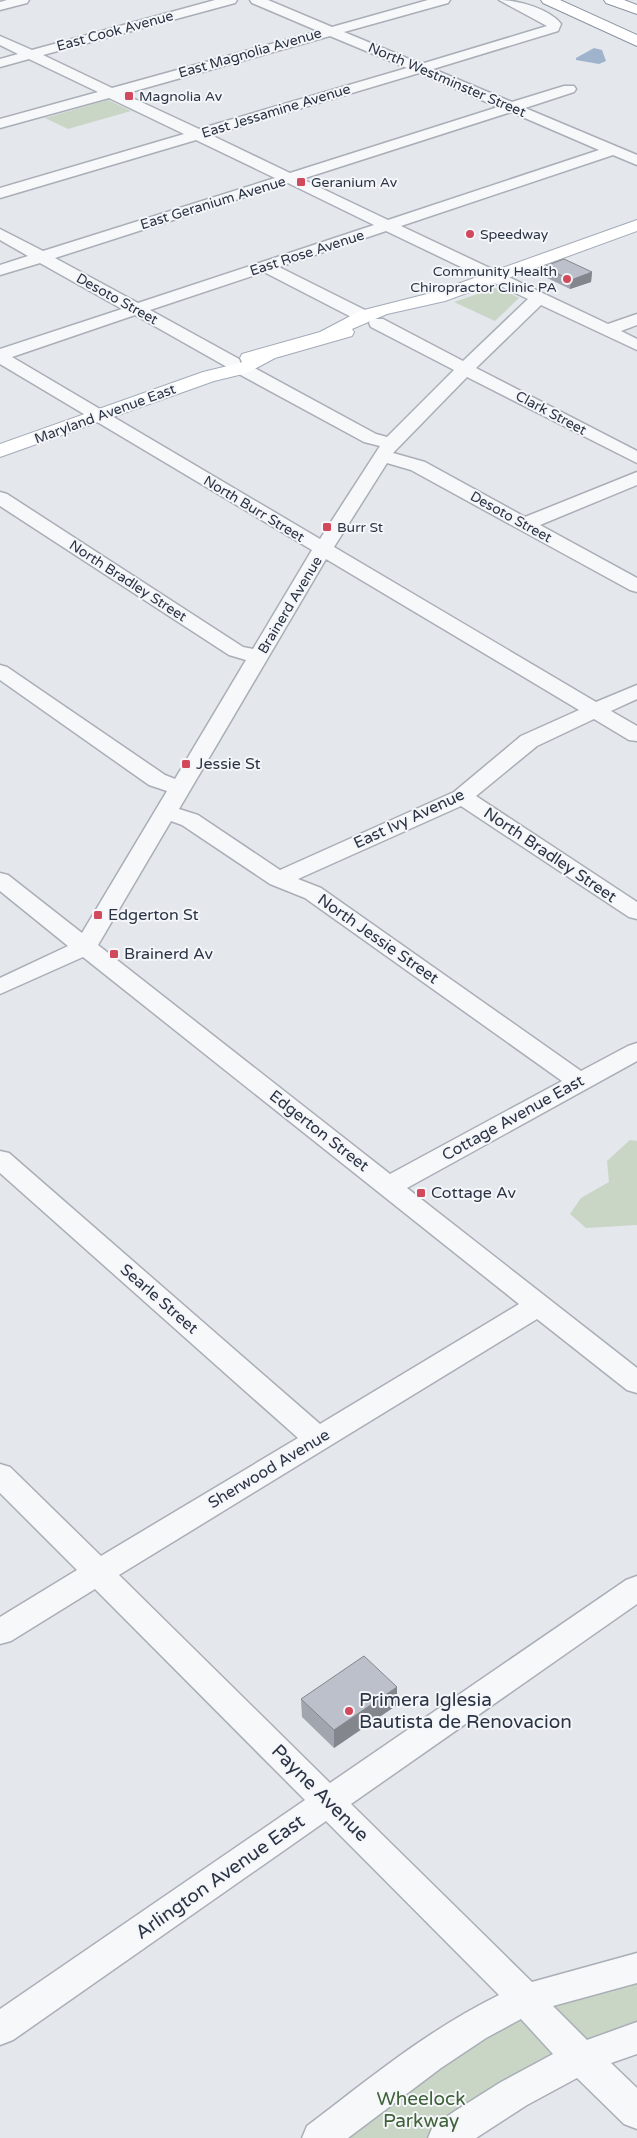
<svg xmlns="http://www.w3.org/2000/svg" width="637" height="2138" viewBox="0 0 637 2138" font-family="'Varela Round',sans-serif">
	<rect width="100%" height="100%" fill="#e4e7ec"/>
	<g fill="#c9d6c5">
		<polygon points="108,100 131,111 68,129 45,118"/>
		<polygon points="498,287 519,298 495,321 454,302"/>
		<polygon points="630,1140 637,1141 637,1225 586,1228 570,1214 581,1198 609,1182 607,1161"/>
		<polygon points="637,1979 637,2028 430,2138 334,2138 366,2114 512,2021 573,1997"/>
	</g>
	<polygon fill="#9fb4cc" points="594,48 602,50 606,61 599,64 576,60 576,58"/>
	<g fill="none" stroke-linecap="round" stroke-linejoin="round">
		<defs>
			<g id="minor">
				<polygon points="7,0 29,0 27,3 0,10 0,2"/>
				<path d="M 215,0 L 237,0 L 235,3 L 43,55 L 112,88 L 318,31 L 252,3 L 250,0 L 268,0 L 332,27 L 428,0 L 450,0 L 448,3 L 344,32 L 421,64 L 547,26 L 499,0 C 517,0 550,9 561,24 L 558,31 L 433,69 L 512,102 L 564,86 L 574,86 L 576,89 L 574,92 L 525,108 L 637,155 L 637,165 L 613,155 L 401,226 L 608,324 L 637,314 L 637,325 L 621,331 L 637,339 L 637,350 L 541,305 L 476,368 L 637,451 L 637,463 L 467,377 L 393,453 L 425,462 L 525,517 L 637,472 L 637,485 L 540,525 L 637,578 L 637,592 L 630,590 L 411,470 L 387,463 L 334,547 L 596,702 L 637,685 L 637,699 L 611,711 L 637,726 L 637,741 L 629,740 L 594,719 L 537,746 L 476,796 L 637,902 L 637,919 L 629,917 L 461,806 L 298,879 L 321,888 L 581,1071 L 628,1046 L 637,1043 L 637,1061 L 407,1188 L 637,1368 L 637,1393 L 627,1390 L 537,1319 L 119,1575 L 330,1783 L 626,1580 L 637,1576 L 637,1604 L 351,1804 L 532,1982 L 637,1953 L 637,1983 L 553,2006 L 587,2040 L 637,2022 L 637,2054 L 611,2063 L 637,2088 L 637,2129 L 624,2124 L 577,2078 L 527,2105 L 476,2138 L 428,2138 L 433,2126 L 455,2111 L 501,2082 L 553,2054 L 521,2019 L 486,2038 L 441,2068 L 348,2138 L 302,2138 L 307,2126 C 369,2079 429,2029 499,1995 L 326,1821 L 13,2040 L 0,2045 L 0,2009 L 305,1800 L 95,1589 L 11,1641 L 0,1644 L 0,1617 L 77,1570 L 0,1493 L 0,1464 L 10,1467 L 101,1556 L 298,1438 L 0,1173 L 0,1151 L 9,1153 L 320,1424 L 519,1304 L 83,957 L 0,994 L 0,978 L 68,946 L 0,891 L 0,873 L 8,875 L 82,933 L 167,791 L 149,785 L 0,680 L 0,665 L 7,667 L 165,775 L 175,779 L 246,660 L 229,655 L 0,506 L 0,492 L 7,494 L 243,647 L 253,649 L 312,550 L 0,364 L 0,349 L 122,309 L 40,263 L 0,275 L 0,265 L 28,256 L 0,240 L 0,229 L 43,251 L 275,178 L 196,140 L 0,198 L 0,188 L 184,134 L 109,98 L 0,128 L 0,119 L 98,92 L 29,59 L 0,67 L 0,59 L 18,54 L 0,45 L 0,36 L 32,50 ZM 330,36 L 407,68 L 199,129 L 124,94 ZM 419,73 L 498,107 L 290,173 L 211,135 ZM 511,112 L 599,150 L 388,220 L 302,179 ZM 288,183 L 374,225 L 138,303 L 55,258 ZM 386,231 L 528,299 L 463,361 L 383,319 L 372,319 L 373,317 L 371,313 L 279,267 ZM 264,272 L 359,321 L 370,321 L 369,323 L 371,327 L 454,370 L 387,437 L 376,434 L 249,365 L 241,364 L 239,359 L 150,310 ZM 135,315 L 227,367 L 235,368 L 237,373 L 364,442 L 380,446 L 320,539 L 12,357 ZM 326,559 L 579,710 L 521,736 L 454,792 L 280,870 L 198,815 L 179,809 ZM 171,821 L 182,825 L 270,884 L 305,898 L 562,1081 L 390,1174 L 98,945 Z"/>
			</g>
			<polygon id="major" points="637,220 637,231 445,301 387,314 352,329 354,332 352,336 275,358 247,373 214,381 0,457 0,444 203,372 240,363 242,362 240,358 242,354 320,332 360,311 435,292"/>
			<g id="highway">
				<polygon points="541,0 560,0 637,35 637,46 543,3"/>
				<polygon points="604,0 624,0 637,5 637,14 606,3"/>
			</g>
		</defs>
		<use href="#minor" stroke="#a9aeb7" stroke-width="3"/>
		<use href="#major" stroke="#a3abb8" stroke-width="2"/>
		<use href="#highway" stroke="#8b94a3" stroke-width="2"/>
		<use href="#minor" fill="#f7f8fa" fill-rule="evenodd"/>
		<use href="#major" fill="#fff" fill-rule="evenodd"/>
		<use href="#highway" fill="#fff" fill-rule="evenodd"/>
	</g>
	<g fill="#a1a5ae">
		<polygon points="543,267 592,272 591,282 570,289 543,276"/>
		<polygon points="397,1687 397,1705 334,1748 302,1717 301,1699"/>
	</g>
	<g fill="#83868d">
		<polygon points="592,272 591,282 570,289 571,280"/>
		<polygon points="397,1687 397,1705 334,1748 334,1730"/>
	</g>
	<g fill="#bbc0ca" stroke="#83868d">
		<polygon points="564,259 592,272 571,280 543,267"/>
		<polygon points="364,1656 397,1687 334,1730 301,1699"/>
	</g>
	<g fill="#d1495b" stroke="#f4f6f9" stroke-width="2">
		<rect x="124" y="91" width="10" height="10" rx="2.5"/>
		<rect x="296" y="177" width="10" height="10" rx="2.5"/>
		<circle cx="470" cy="234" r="5"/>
		<circle cx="567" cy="279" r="5"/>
		<rect x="322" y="522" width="10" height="10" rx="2.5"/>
		<rect x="181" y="759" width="10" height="10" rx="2.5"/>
		<rect x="93" y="910" width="10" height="10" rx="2.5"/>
		<rect x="109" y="949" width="10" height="10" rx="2.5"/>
		<rect x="416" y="1188" width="10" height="10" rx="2.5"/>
		<circle cx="349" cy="1711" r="5"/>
	</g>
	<g text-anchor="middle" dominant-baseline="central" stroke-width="4" stroke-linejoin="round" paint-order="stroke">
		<g font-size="14" fill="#2b3445" stroke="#f4f6f9">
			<text transform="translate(115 31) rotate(-15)">East Cook Avenue</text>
			<text transform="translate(250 53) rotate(-16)">East Magnolia Avenue</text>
			<text transform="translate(447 80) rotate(23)">North Westminster Street</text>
			<text transform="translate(276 111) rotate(-17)">East Jessamine Avenue</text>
			<text transform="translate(213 203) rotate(-17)">East Geranium Avenue</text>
			<text transform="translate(307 253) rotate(-18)">East Rose Avenue</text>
			<text transform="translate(117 299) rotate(29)">Desoto Street</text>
			<text transform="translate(551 413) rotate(28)">Clark Street</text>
			<text transform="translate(105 414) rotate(-20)">Maryland Avenue East</text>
			<text transform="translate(254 509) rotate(31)">North Burr Street</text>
			<text transform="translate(511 517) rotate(29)">Desoto Street</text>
			<text transform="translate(128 581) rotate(33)">North Bradley Street</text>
			<text transform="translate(290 605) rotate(-59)">Brainerd Avenue</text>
		</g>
		<g font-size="14" fill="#2b3445" stroke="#f4f6f9" text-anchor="start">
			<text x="139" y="96">Magnolia Av</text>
			<text x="311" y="182">Geranium Av</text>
			<text x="480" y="234">Speedway</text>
			<text x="557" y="271" text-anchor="end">Community Health<tspan x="557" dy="16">Chiropractor Clinic PA</tspan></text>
			<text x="337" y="527">Burr St</text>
		</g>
		<g font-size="16" fill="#2b3445" stroke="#f4f6f9" text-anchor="start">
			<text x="196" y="764">Jessie St</text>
			<text x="108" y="915">Edgerton St</text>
			<text x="124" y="954">Brainerd Av</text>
			<text x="431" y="1193">Cottage Av</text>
		</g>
		<g font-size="16" fill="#2b3445" stroke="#f4f6f9">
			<text transform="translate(409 819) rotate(-25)">East Ivy Avenue</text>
			<text transform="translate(550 855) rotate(34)">North Bradley Street</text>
			<text transform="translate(378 939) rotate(35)">North Jessie Street</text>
			<text transform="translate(513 1118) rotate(-29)">Cottage Avenue East</text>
			<text transform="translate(319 1131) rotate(38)">Edgerton Street</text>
			<text transform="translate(159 1299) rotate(41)">Searle Street</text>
			<text transform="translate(269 1469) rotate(-31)">Sherwood Avenue</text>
		</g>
		<g font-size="19" fill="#2b3445" stroke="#f4f6f9" text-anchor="start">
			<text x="359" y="1700">Primera Iglesia<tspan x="359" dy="22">Bautista de Renovacion</tspan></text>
		</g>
		<g font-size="19" fill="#2b3445" stroke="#f4f6f9">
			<text transform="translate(320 1793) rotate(45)">Payne Avenue</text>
			<text transform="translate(220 1877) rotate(-35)">Arlington Avenue East</text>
		</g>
		<g font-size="19" fill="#3f6138" stroke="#f4f6f9">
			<text x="421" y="2099">Wheelock<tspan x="421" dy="22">Parkway</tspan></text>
		</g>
	</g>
</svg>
